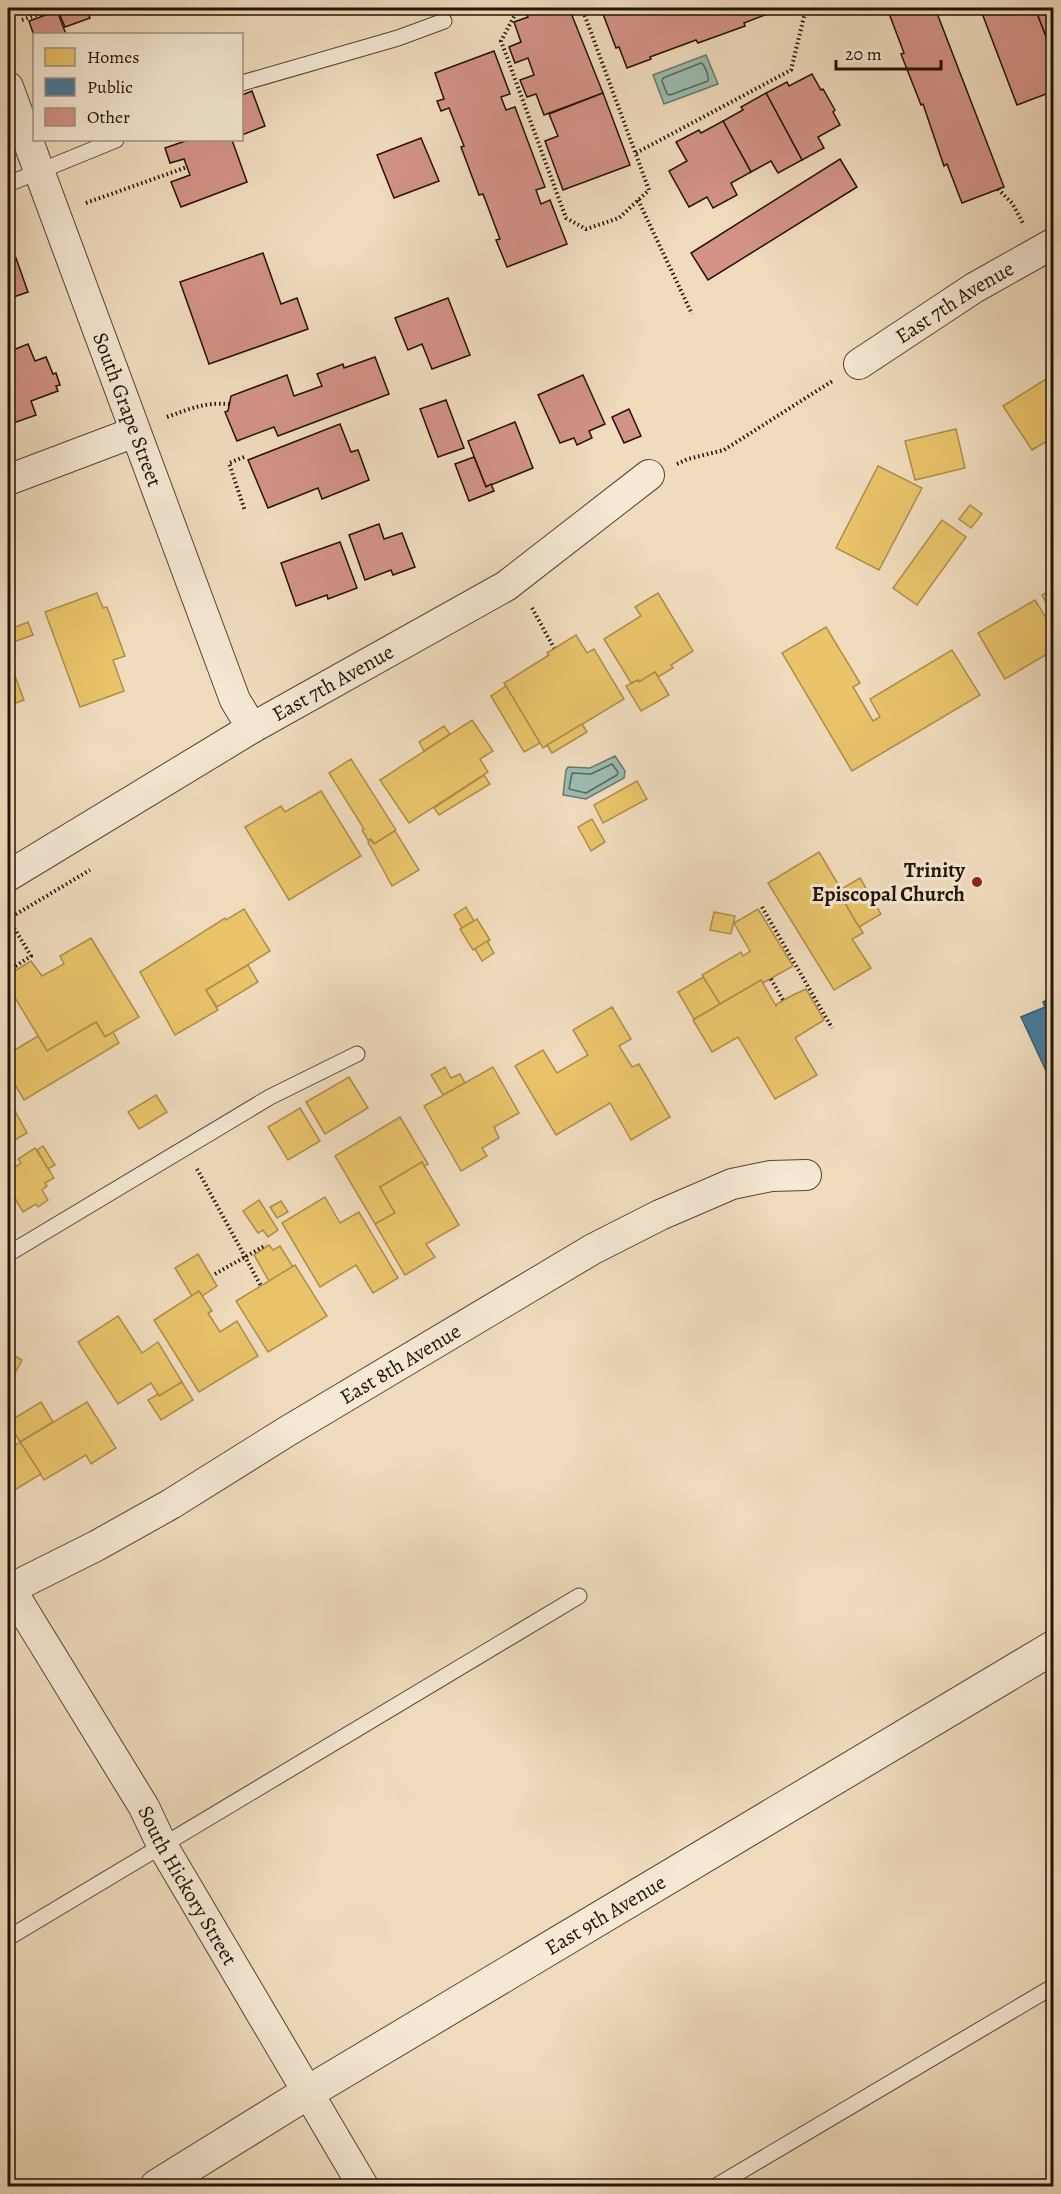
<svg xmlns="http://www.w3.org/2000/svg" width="1061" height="2194" viewBox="0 0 1061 2194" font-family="Alegreya,serif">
	<rect width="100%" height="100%" fill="#f0dcbd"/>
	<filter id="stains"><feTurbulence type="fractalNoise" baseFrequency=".00333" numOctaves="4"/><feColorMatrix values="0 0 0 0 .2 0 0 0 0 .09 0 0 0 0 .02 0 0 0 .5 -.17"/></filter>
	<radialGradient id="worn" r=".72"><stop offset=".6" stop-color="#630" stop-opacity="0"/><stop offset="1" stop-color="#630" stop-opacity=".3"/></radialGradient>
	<g fill="#9abcb0" stroke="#6a786b" stroke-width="1.5">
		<polygon points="706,55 718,84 664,104 653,75"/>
		<polygon points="615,756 625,771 624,778 586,799 563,795 566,770 568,767 590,768"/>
	</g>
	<g fill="#e9c46a" stroke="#ad8f4b" stroke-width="1.5">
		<polygon points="1054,374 1054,437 1032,450 1003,406"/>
		<polygon points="956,429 965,468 915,480 905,441"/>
		<polygon points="878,466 922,488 879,570 836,548"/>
		<polygon points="970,505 982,514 971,528 959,519"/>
		<polygon points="942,520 966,537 917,605 893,588"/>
		<polygon points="1054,588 1054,650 1005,679 978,633 1035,600 1046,618 1052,614 1042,595"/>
		<polygon points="97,593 103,608 107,607 125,656 113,660 124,691 80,707 45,612"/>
		<polygon points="658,593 693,651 671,665 673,668 658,677 655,672 639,682 638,680 631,683 604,639 641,616 635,607"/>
		<polygon points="28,622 33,635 8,644 8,630"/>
		<polygon points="826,627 860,683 853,687 873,721 880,717 870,699 952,650 980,695 852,771 782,653"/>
		<polygon points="576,635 587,653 594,649 624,699 543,748 504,683 549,655 547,653"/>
		<polygon points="8,657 24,700 8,706"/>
		<polygon points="655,672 669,695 641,711 626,686 638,680 639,682"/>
		<polygon points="506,686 540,743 524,752 491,696"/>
		<polygon points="472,720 493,751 480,759 488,772 409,823 380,780"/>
		<polygon points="582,724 587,732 552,753 547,745"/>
		<polygon points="444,726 450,734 424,751 419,742"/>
		<polygon points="351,759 396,830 374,844 371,839 368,840 362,830 364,829 329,773"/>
		<polygon points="484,775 490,784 439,815 434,808"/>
		<polygon points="637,781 647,799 603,823 594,805"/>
		<polygon points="321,791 361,856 289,900 245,827 281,806 285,812"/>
		<polygon points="592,819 605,842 591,851 578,827"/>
		<polygon points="395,831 419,870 392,886 368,842 371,840 374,844"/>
		<polygon points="819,852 841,889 838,891 863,933 852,939 871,968 834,990 768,883"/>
		<polygon points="860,878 881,914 859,927 838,891"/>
		<polygon points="466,907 474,921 462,928 454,915"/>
		<polygon points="244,909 270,951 206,990 218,1010 175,1035 140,972 225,918 226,920"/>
		<polygon points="758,909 793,966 763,983 761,980 720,1004 702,975 741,952 743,956 750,951 734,923"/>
		<polygon points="714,912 735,916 731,934 710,930"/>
		<polygon points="477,919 490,940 473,950 460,929"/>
		<polygon points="91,938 139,1017 105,1037 96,1022 47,1051 8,986 8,975 31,961 42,976 64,964 60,956"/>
		<polygon points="487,941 494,953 482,961 475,949"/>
		<polygon points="248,965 258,982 217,1007 206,990"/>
		<polygon points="703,977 720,1004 694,1019 678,992"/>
		<polygon points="761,980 776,1006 777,1004 793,995 806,989 824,1020 795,1038 817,1075 775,1099 738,1037 712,1052 693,1020"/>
		<polygon points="612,1007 631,1039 619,1046 632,1067 639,1064 670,1117 631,1140 610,1103 556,1135 515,1066 543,1050 557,1073 588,1055 573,1030"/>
		<polygon points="96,1022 105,1037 113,1032 119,1043 24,1100 8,1073 8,1054 38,1036 47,1051"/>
		<polygon points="445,1067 451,1078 460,1074 465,1083 443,1095 431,1075"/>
		<polygon points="493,1067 519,1113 494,1127 499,1138 482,1148 487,1156 461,1171 424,1106"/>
		<polygon points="349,1077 368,1108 325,1134 306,1102"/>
		<polygon points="156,1095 167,1112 139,1129 128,1112"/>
		<polygon points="8,1098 27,1133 8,1144"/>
		<polygon points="300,1108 320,1141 288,1160 268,1127"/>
		<polygon points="400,1117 428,1164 424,1166 422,1162 380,1187 395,1213 375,1224 335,1156"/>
		<polygon points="43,1146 55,1165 48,1169 37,1150"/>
		<polygon points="35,1148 54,1178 45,1183 47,1186 42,1190 48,1200 38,1207 36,1204 23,1212 8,1187 8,1172 21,1163 18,1159"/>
		<polygon points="422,1162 459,1225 426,1244 435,1257 405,1275 375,1224 395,1213 380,1187"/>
		<polygon points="325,1197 340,1223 359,1212 398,1278 373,1293 356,1265 320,1287 282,1223"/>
		<polygon points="259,1200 278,1230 268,1237 263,1230 258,1233 243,1211"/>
		<polygon points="281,1201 288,1212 277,1218 270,1207"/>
		<polygon points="269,1245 273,1250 280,1246 293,1267 269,1281 254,1255"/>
		<polygon points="198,1254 217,1286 202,1296 199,1291 192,1296 175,1268"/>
		<polygon points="295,1265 327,1316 268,1352 236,1301"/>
		<polygon points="199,1291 212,1311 208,1313 220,1332 237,1321 258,1356 199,1392 154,1320"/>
		<polygon points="118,1316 142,1353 158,1342 182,1382 159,1396 151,1383 118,1404 78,1342"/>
		<polygon points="8,1352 22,1360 8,1386"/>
		<polygon points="182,1382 193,1400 161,1420 148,1400 158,1394 159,1396"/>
		<polygon points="41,1402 53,1422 20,1442 8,1422"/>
		<polygon points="87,1402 116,1448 91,1464 86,1455 44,1480 20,1442"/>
		<polygon points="20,1442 41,1474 13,1491 8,1482 8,1450"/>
	</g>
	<polygon fill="#457b9d" stroke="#3a5c6f" stroke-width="1.5" points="1054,997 1054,1088 1021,1017 1045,1007 1043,1002"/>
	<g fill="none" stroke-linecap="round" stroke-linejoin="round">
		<g stroke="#5e675a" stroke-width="1.5">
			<path d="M 701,63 C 705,65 709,76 708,81 L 670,95 L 667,94 L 662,81 L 663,78 Z"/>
			<polygon points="612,764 618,772 617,775 586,793 569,789 572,773 591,774"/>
		</g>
	</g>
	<g fill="#d39386" stroke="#221204" stroke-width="1.5">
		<polygon points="57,8 86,8 90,18 65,27"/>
		<polygon points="539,8 569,8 603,93 544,115 536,94 527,97 520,80 534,75 528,58 515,63 509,47 521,42 514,22 528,17 526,12"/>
		<polygon points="605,8 767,8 770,13 744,23 745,26 698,43 696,40 650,57 651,59 627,68 619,47 616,48 603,14 607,13"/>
		<polygon points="887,8 935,8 1004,187 962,203 947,164 944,166 923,104 921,105 901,54 904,53"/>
		<polygon points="980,8 1035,8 1054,57 1054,91 1017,105"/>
		<polygon points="1035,8 1054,8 1054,57"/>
		<polygon points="57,11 66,34 34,36 29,21"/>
		<polygon points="494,51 510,94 501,97 506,110 515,107 545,187 536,190 541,204 550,200 567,244 507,267 496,240 500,239 483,194 479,195 461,147 464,146 449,108 441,111 437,101 444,99 435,73"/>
		<polygon points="812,74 821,90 823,89 835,110 833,112 840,125 818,137 824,148 802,160 766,93 787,82 789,86"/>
		<polygon points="252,91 265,126 242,135 242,95"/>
		<polygon points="603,93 630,165 563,190 545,141 558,136 549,114"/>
		<polygon points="766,93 802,160 778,173 771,161 751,172 723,121 743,110 741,107"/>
		<polygon points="723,121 751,172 731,183 737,195 713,208 707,197 689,207 669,171 687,161 676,142 699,130 701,133"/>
		<polygon points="421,138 439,181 394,198 377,155"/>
		<polygon points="188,140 232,140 247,182 181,207 171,182 190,175 184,159 170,163 165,148"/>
		<polygon points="840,159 857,187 708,280 691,253"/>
		<polygon points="263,253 281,304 297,298 308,329 209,364 180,282"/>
		<polygon points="16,258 28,292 8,299 8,260"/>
		<polygon points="448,298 470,355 432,369 422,344 408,350 395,318"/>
		<polygon points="28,344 35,361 46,357 53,374 56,373 60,385 56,386 58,391 31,401 36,415 8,425 8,352"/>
		<polygon points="375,357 389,394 278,436 274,427 237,441 225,412 228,411 231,396 287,375 294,396 322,386 317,374 343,364 344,368"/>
		<polygon points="583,375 605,424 589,431 592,438 577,445 574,438 560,443 538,395"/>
		<polygon points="446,400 464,448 438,457 420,409"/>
		<polygon points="629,409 641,436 624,443 612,417"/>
		<polygon points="515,422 533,468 486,487 468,441"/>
		<polygon points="340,424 351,452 358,450 369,480 322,499 318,488 268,508 248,460"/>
		<polygon points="474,457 486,487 491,484 494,491 469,501 455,464"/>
		<polygon points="379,524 384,539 402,533 415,567 393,575 391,570 365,580 349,535"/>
		<polygon points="340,542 357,588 328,599 327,595 296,606 281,563"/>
	</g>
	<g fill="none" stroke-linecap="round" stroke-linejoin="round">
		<defs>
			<g id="service">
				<polyline points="242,83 398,38 444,21"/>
				<polyline points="8,184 116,140"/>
				<polyline points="8,1254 270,1097 357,1054"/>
				<polyline points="8,1938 579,1596"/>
				<polyline points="716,2186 1054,1986"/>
			</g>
			<g id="minor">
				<path id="s1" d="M 8,87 L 235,700 L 252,728"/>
				<path id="s2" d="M 859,364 L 974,288 L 1054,243"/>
				<polyline points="8,480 135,432"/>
				<path id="s3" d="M 8,876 L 252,728 L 506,586 L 649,475"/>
				<path id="s4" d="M 8,1585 L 144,1807 L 162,1845 L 363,2186"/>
				<path id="s5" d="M 8,1590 L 96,1546 L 171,1504 L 286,1432 L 593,1249 L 660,1215 L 732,1184 L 771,1176 L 806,1175"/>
			</g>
			<g id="tertiary">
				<path id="s6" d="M 157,2186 L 307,2093 L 1054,1647"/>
			</g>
		</defs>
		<use href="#service" stroke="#564432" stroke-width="17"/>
		<use href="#minor" stroke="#564432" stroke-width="32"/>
		<use href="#tertiary" stroke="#564432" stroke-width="35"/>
		<g stroke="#221204" stroke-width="4" stroke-dasharray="1.5 3" stroke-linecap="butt">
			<polyline points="524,8 516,13 501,41 566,218 586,229 619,218 649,190 582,8"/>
			<polyline points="22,20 52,9 51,8"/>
			<polyline points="636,153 791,70 806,8"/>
			<polyline points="998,189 1012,203 1023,223"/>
			<polyline points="638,200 692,314"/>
			<polyline points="86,203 187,167"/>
			<path d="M 167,417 C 189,409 205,402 230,404"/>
			<polyline points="244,457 229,463 245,511"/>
			<polyline points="677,464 688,459 724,450 834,380"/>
			<polyline points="532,608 554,648"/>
			<polyline points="762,907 832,1028"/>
			<polyline points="8,919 90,870"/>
			<polyline points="8,971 31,956 8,918"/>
			<polyline points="771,979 783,1000"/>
			<polyline points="197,1169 261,1286"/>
			<polyline points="215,1274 266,1245"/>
		</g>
		<use href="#service" stroke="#f5e8d4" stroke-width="15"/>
		<use href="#minor" stroke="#f5e8d4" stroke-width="30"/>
		<use href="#tertiary" stroke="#f5e8d4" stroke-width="33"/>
	</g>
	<circle fill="#8f2418" stroke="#f5e8d4" stroke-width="2" cx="977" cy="882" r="6"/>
	<g text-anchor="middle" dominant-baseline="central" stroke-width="6" stroke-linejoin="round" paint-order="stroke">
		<g font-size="21" fill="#221204" stroke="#f5e8d4">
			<text stroke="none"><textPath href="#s2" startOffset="114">East 7th Avenue</textPath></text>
			<text stroke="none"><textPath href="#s1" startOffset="344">South Grape Street</textPath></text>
			<text stroke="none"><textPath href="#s3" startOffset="378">East 7th Avenue</textPath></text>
			<text stroke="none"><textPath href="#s5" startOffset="453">East 8th Avenue</textPath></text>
			<text stroke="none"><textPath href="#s4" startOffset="350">South Hickory Street</textPath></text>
			<text stroke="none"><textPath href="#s6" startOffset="524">East 9th Avenue</textPath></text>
		</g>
		<g font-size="21" font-weight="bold" fill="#221204" stroke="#f5e8d4" text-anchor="end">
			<text x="965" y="870">Trinity<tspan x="965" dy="24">Episcopal Church</tspan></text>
		</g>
	</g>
	<rect width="1061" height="2194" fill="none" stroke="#f0dcbd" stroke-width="30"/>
	<rect x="9" y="9" width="1043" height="2176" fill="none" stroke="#221204" stroke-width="3"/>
	<rect x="15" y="15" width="1031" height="2164" fill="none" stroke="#221204" stroke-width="1.5"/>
	<rect x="33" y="33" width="210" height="108" fill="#f5e8d4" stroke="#a19281" stroke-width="1.5"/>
	<rect x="45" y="48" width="30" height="18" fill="#e9c46a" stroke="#a19281" stroke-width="1.5"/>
	<text x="87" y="63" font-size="18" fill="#221204">Homes</text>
	<rect x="45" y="78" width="30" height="18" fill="#457b9d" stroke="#a19281" stroke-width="1.5"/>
	<text x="87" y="93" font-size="18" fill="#221204">Public</text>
	<rect x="45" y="108" width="30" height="18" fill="#d39386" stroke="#a19281" stroke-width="1.5"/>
	<text x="87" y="123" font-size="18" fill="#221204">Other</text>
	<path d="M836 60v9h105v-9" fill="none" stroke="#221204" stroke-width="3"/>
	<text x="845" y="60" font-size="18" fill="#221204" stroke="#f5e8d4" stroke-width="4.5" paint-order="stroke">20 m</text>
	<rect width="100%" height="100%" filter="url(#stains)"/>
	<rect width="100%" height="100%" fill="url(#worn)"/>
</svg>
